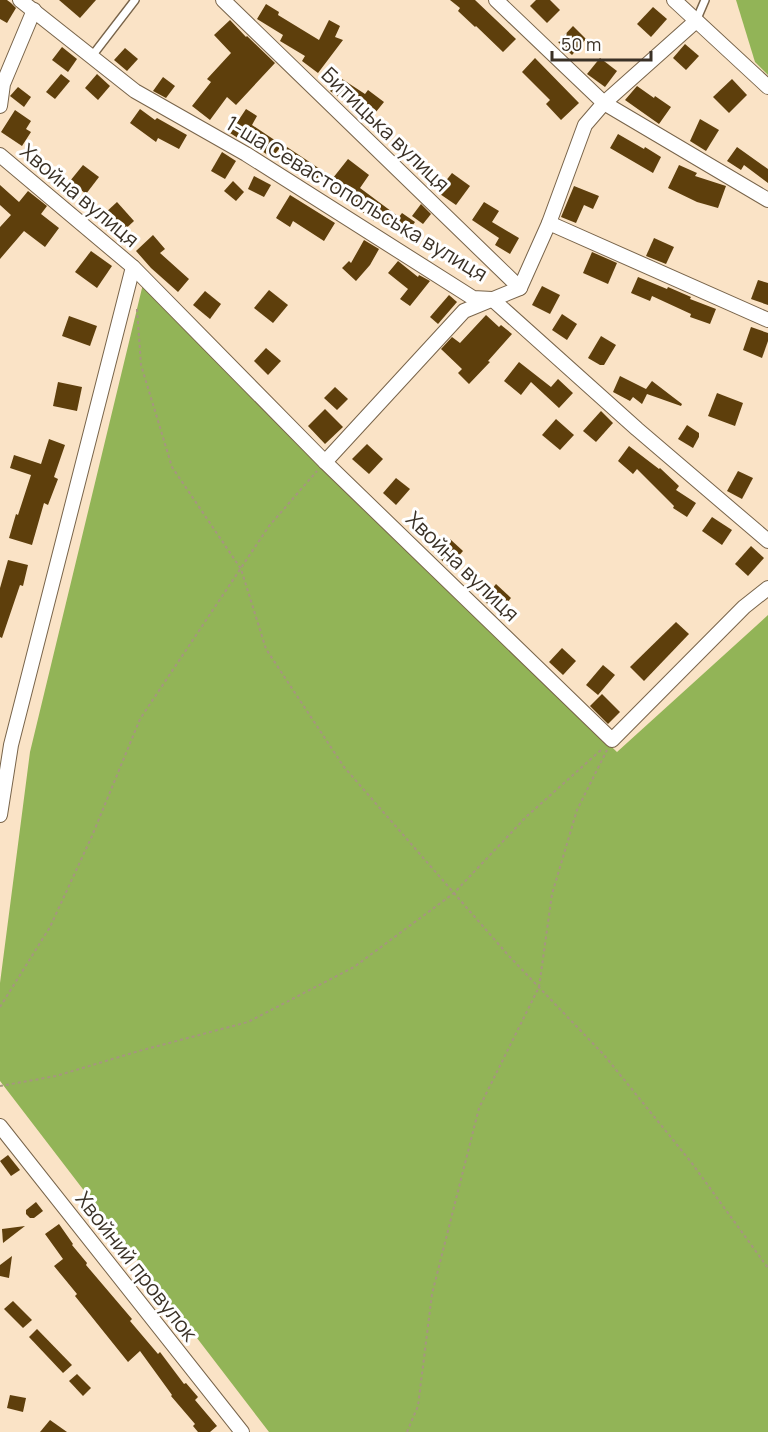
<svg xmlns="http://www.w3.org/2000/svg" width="768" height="1432" viewBox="0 0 768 1432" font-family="Manrope,sans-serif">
	<rect width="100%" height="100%" fill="#fae3c6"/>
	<g fill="#92b457">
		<polygon points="736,0 768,0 768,75 755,62"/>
		<polygon points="143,284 314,460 617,752 768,615 768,1432 269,1432 0,1081 0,983 30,752"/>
	</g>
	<g fill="#5e3f0c">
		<polygon points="0,0 7,0 11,3 16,8 7,23 0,19"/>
		<polygon points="59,0 96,0 80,18"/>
		<polygon points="450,0 475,0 516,39 503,52 476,26 475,27 458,11 460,8"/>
		<polygon points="536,0 550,0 560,10 547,23 530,6"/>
		<polygon points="266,4 279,12 278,15 319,40 329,20 340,26 335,37 343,40 318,73 302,61 305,56 280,41 283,35 257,19"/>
		<polygon points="653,7 667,19 651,37 637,24"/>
		<polygon points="230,20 246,37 247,36 275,63 236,105 227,97 210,120 192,106 211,82 207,79 231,53 214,35"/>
		<polygon points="573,26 586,39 572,55 558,42"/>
		<polygon points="685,44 699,56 686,70 673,58"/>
		<polygon points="62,47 77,59 68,72 52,60"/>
		<polygon points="125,48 138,59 127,71 114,60"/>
		<polygon points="535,58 579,103 561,120 546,104 550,100 522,72"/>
		<polygon points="600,58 617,71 605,87 587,74"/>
		<polygon points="61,74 70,81 55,99 46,92"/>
		<polygon points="97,74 110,86 98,100 85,88"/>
		<polygon points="163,77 175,86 166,98 153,91"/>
		<polygon points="339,77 365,94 368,90 384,102 367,123 352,111 354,107 330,91"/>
		<polygon points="732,79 747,95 729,113 713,97"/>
		<polygon points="637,86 654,98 655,96 671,107 659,124 625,100"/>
		<polygon points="18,87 31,97 24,107 10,96"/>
		<polygon points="140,109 155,120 157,118 187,135 179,149 158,138 156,142 130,123"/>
		<polygon points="246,109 257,116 252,125 282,145 272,158 243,138 241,140 230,133"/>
		<polygon points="15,110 31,121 26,129 31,132 22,146 1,132"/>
		<polygon points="700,119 719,130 706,151 690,141"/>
		<polygon points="618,134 644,149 645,147 661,157 653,173 610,148"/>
		<polygon points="287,147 326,173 318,185 303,175 305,172 281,156"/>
		<polygon points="737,147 768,169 768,183 744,165 741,170 727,161"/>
		<polygon points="222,152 236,161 225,179 211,171"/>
		<polygon points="348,159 369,175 360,188 399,217 402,213 415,222 404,238 376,219 374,221 360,210 361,208 329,183"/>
		<polygon points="83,165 99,177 86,194 70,181"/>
		<polygon points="679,165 697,173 695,176 726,186 718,208 697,202 668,188"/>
		<polygon points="452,173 470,186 456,205 437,192"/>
		<polygon points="254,176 271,185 264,197 248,189"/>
		<polygon points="233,181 244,192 236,201 224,191"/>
		<polygon points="0,185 19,202 28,191 47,206 41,214 59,228 45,247 24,231 0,259 0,227 11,215 0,205"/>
		<polygon points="574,186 599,196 593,209 584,205 576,223 561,217"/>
		<polygon points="290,195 335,223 324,241 293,221 290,227 276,218"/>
		<polygon points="117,202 134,221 121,233 104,214"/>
		<polygon points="484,202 499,211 492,222 519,238 510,254 495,245 499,238 472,220"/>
		<polygon points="421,204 431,214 423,224 412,216"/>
		<polygon points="153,235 165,249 160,253 189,279 178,292 151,268 136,251"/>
		<polygon points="654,238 674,247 666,264 646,256"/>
		<polygon points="364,240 379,249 370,265 356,281 342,268 349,261 351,263"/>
		<polygon points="91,251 112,266 97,288 75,272"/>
		<polygon points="592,252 617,263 608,284 583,273"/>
		<polygon points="398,261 418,277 419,275 430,281 410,306 400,299 408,289 388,273"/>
		<polygon points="638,277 667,289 668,287 691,297 690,299 716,309 710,324 690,317 691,314 652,296 650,301 631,293"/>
		<polygon points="758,280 768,283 768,305 751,299"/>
		<polygon points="542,286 560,295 550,314 532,305"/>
		<polygon points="269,290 288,305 273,323 254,308"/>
		<polygon points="205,291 221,304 210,319 193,305"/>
		<polygon points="449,295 457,302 438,324 430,317"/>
		<polygon points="562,314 577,324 567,340 552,330"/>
		<polygon points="486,315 499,327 501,325 512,334 488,361 490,362 469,384 458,373 462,369 441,349 452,337 460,343"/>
		<polygon points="69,316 97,326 90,346 62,336"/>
		<polygon points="751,327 768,333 768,341 762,358 743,350"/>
		<polygon points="601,336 616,345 604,365 600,365 588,358"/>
		<polygon points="266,348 281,361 268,375 254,361"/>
		<polygon points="519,362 551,387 558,379 573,393 559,408 531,382 521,395 504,381"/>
		<polygon points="620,376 646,389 652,381 682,404 681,406 647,394 642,404 633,397 630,401 613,392"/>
		<polygon points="58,382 82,387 77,411 53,406"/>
		<polygon points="335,387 348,399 337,410 324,398"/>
		<polygon points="717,393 743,403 735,426 708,416"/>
		<polygon points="325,409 343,427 325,444 308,426"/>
		<polygon points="601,411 613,423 596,442 583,431"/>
		<polygon points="556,419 574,435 560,450 542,435"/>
		<polygon points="687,425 699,433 699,437 693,448 678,439"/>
		<polygon points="49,439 65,445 54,477 58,479 48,505 44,503 32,545 9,538 16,514 18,515 31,475 10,468 14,455 41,464"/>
		<polygon points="367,444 383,459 369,474 352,459"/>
		<polygon points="629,446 659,469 660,468 679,486 676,490 696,503 687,517 673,508 674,506 637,469 633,474 618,461"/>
		<polygon points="738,471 753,478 742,499 727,491"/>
		<polygon points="396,478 410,489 396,505 383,493"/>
		<polygon points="712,517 732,530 722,545 702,531"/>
		<polygon points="450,539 463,551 449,567 436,555"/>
		<polygon points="751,546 764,558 748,576 735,564"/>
		<polygon points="8,560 28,565 23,586 20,585 2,638 0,637 0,588"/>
		<polygon points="496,584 511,598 498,613 483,600"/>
		<polygon points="676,622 689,634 644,681 630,667"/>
		<polygon points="562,648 576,661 563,675 549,662"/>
		<polygon points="603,665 615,675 598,695 586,685"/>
		<polygon points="602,694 620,712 608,724 590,706"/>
		<polygon points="8,1155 20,1170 11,1176 0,1161"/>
		<polygon points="36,1202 43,1211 34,1218 30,1218 26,1214 26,1210"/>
		<polygon points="59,1224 73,1244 72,1245 87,1263 86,1265 132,1319 130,1321 158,1354 160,1352 184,1384 186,1383 198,1397 195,1400 217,1426 210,1432 198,1432 193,1426 195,1424 171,1396 172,1395 140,1351 128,1362 75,1296 77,1294 54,1266 63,1259 45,1234"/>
		<polygon points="25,1226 3,1243 2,1229"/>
		<polygon points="12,1256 9,1278 0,1276 0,1265"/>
		<polygon points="13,1301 32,1320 23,1328 4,1309"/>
		<polygon points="37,1329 72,1365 63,1373 29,1337"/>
		<polygon points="77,1374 91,1388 83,1396 69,1381"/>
		<polygon points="10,1395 26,1398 23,1412 7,1408"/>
		<polygon points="50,1420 67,1432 40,1432"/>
	</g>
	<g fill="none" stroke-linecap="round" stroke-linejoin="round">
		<defs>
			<g id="lane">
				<polyline points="696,21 705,0"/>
				<polyline points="92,56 135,0"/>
			</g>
			<g id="street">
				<polyline points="20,0 135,91 246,154 473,298 492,299 637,429 768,541"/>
				<polyline points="223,0 520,288"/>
				<polyline points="496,0 604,103 768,200"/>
				<polyline points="674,0 768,87"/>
				<polyline points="0,106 3,84 34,10"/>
				<polyline points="0,155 133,267 325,462 612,740 744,607 768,588"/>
				<polyline points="549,223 768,320"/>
				<polyline points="325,462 464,311 520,288 549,223 585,125 604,103 696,21"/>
				<polyline points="0,815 11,745 133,267"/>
				<polyline points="0,1126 242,1432"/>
			</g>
		</defs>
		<use href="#lane" stroke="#78644a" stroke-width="10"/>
		<use href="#street" stroke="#78644a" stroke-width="16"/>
		<g stroke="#a69580" stroke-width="2" stroke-dasharray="3 3" stroke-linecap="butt">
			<polyline points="137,309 141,365 172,467 241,569 266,649 344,767 508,955 604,1055 691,1162 768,1268"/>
			<polyline points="0,1007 50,927 92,836 140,719 269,526 317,471"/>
			<polyline points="0,1086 56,1076 139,1051 248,1022 354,967 454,893 527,816 601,750"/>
			<polyline points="407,1432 418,1406 432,1294 479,1108 539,987 552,894 577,810 607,750"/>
		</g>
		<use href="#lane" stroke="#fff" stroke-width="7"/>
		<use href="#street" stroke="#fff" stroke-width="14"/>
	</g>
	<g text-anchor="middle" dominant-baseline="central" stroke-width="6" stroke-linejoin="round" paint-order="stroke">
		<g font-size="21" fill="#3a3126" stroke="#fff">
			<text transform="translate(386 129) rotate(44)">Битицька вулиця</text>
			<text transform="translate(80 195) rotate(40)">Хвойна вулиця</text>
			<text transform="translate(357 198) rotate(31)">1-ша Севастопольська вулиця</text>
			<text transform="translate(463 566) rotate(44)">Хвойна вулиця</text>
			<text transform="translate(137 1266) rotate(52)">Хвойний провулок</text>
		</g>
	</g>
	<path d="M552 51v9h99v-9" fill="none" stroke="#3a3126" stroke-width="3"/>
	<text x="561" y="51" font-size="18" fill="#3a3126" stroke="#ffffff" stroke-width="4.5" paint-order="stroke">50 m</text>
</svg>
